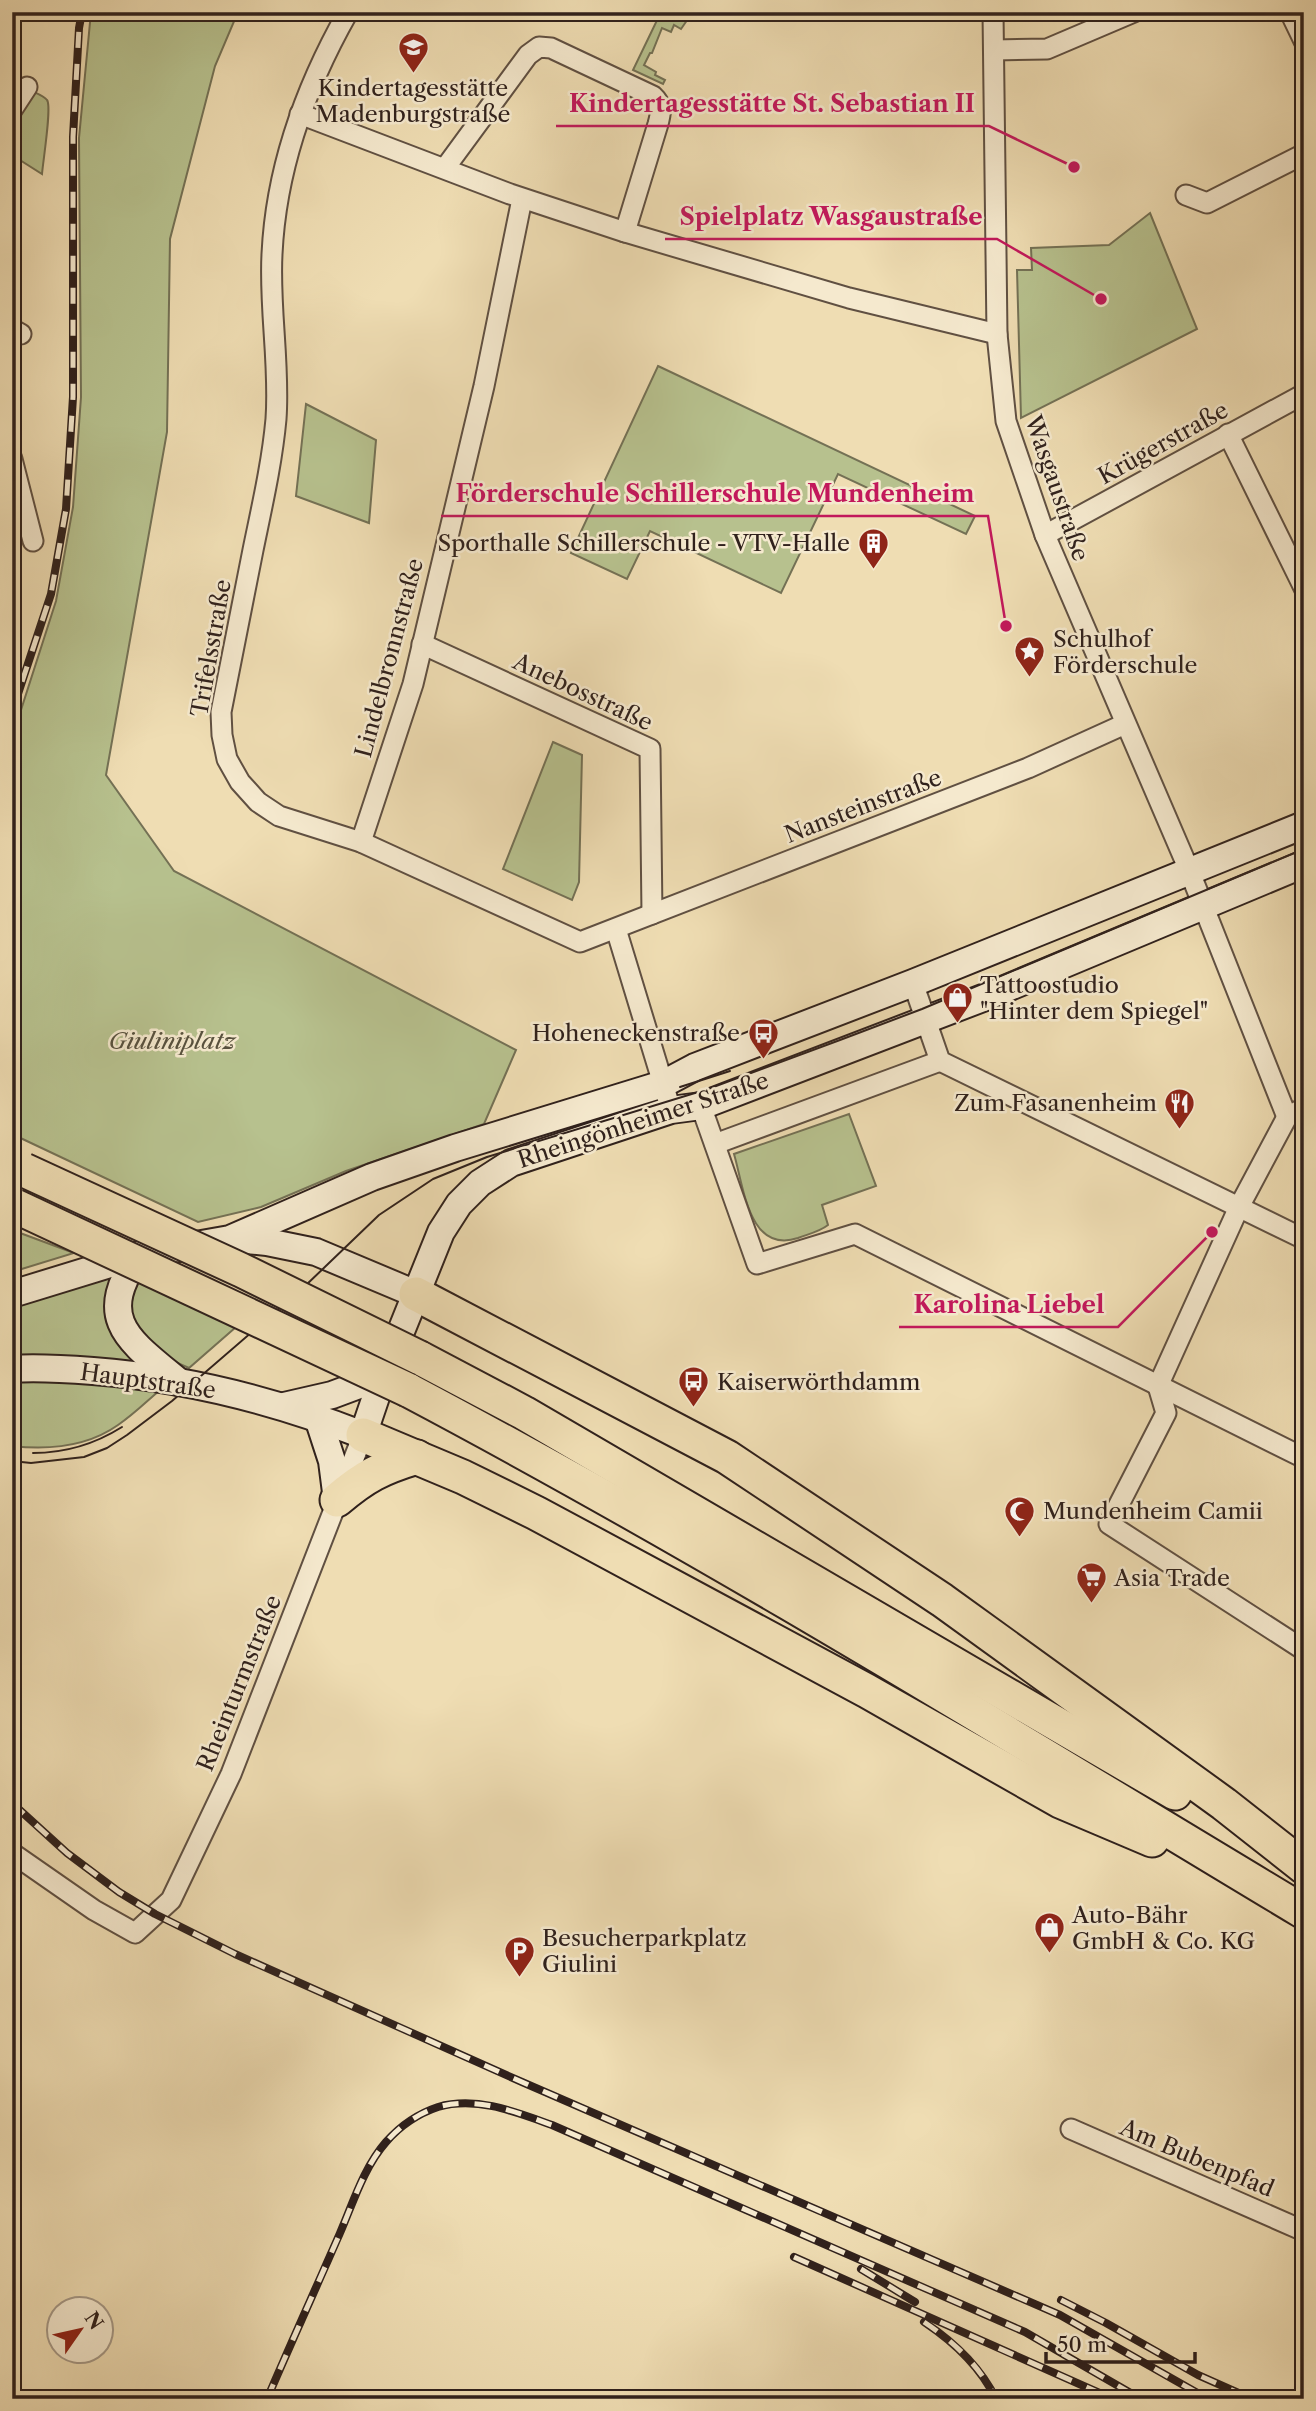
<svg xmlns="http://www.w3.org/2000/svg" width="1316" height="2411" viewBox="0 0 1316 2411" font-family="'Libre Caslon Text',serif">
	<rect width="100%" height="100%" fill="#efddb3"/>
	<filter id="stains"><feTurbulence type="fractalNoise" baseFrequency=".00286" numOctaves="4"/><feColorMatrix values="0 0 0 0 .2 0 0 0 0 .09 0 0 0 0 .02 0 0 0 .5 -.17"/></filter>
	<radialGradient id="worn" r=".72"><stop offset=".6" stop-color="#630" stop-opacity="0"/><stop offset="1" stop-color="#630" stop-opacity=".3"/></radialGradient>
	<g fill="#b7c18e" stroke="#747155" stroke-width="2">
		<polygon points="91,12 238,12 215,66 170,239 167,432 106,775 174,871 516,1050 484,1124 346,1171 261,1207 198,1222 12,1134 12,738 56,601 73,507 81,397 79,138"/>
		<polygon points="661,12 682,12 690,16 681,29 674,25 671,32 662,28 652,53 650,53 644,65 656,72 655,75 665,80 663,84 633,70"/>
		<path d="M 32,91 C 36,93 44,96 47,100 C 52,106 43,161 42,174 L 12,155 L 12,122 Z"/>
		<polygon points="1150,213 1197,329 1021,418 1017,270 1032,270 1031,248 1109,245"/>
		<polygon points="658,366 975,516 966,534 838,474 781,593 650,531 627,579 571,553"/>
		<polygon points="306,404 376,440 369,523 296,496"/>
		<polygon points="553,742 582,755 579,882 572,900 503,869"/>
		<path d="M 849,1114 L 876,1186 L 822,1205 L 828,1225 C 819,1232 808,1234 798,1238 C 749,1254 744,1188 734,1154 Z"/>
		<polygon points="12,1230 74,1253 12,1272"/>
		<polygon points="109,1276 112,1278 136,1362 131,1365 12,1360 12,1306"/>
		<polygon points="135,1279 236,1327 189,1368 166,1358 129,1320"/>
		<path d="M 45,1380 L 160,1390 C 146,1402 133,1415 118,1425 C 87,1447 48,1450 12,1446 L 12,1381 Z"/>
	</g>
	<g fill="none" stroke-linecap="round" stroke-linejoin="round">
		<defs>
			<g id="street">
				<path d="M 348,12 C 306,86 276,169 272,254 C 269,309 280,364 276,419 C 272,463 262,506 253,550 C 242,604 232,658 221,712 L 222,735 L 227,759 L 240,782 L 258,802 L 279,816 L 361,842 L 580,942 L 1028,768 L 1125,724"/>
				<polyline points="993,12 997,334 1006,421 1045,535 1189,870 1287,1117"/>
				<polyline points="1290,12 1304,41"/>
				<polyline points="994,50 1047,49 1134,12"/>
				<polyline points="12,110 27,87"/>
				<polyline points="300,114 510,194 625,232 849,298 997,334"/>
				<path d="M 445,168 L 528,55 L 539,47 L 551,48 L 653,96 C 663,105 661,113 658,124 L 625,232"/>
				<polyline points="1186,195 1207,203 1304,154"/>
				<polyline points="12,329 21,334"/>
				<polyline points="1228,434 1304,588"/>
				<polyline points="12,459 33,541"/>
				<polyline points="1045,535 1304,394"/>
				<polyline points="422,644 650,749 652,914"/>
				<polyline points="361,842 413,684 484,386 522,199"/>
				<polyline points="616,929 671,1110"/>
				<polyline points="913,983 940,1061 1304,1239"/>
				<polyline points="701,1106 757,1264 855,1234 1304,1458"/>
				<polyline points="1304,1108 1287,1117 1239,1207 1158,1386 1166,1413 1109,1524 1304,1650"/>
				<polyline points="715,1144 940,1061"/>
				<polyline points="12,1853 94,1910 135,1933 171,1900 231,1774 363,1435"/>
				<polyline points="1071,2129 1304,2231"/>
			</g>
			<g id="secondary">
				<polyline points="235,1239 267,1242 316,1252 416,1294"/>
				<path d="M 139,1255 C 93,1320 130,1341 179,1382"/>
				<polyline points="12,1294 139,1255 230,1239 372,1177 455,1148 663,1084 695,1067 913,983 1304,825"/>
				<path d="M 12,1369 C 39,1367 66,1369 93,1371 C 186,1378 276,1401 363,1435 L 383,1376 L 441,1232 L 459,1204 L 480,1183 L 511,1163 L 671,1110 L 701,1106 L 988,996 L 1304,864"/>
				<polyline points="284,1406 332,1395 383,1376"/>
				<polyline points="318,1418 332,1461 337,1500"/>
			</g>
			<g id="highway">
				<polyline points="416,1294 727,1457 942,1600 1224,1804 1304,1867"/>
				<polyline points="420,1358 524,1413 1175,1793"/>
				<path d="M 408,1390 C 714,1552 1008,1734 1304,1912"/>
				<polyline points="363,1435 463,1477 536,1513 867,1691 1060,1801 1152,1840"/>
				<path d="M 337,1500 C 365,1476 381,1468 417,1457"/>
			</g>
		</defs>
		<use href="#street" stroke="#605042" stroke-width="23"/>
		<use href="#secondary" stroke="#30211c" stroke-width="30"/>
		<use href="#highway" stroke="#30211c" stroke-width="37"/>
		<use href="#street" stroke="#f5e9ce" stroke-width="19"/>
		<use href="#secondary" stroke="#f5e9ce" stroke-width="26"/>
		<use href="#highway" stroke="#efddb3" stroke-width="33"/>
		<g stroke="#30211c" stroke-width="2">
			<polyline points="680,1087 730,1071"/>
			<path d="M 33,1453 C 65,1453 95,1444 122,1427"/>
			<polyline points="12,1461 31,1463 84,1457 107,1448 127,1435 172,1401 304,1287 379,1215 433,1179 487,1157 708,1089 840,1040 922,1009 1304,849"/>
		</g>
		<defs>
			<g id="rail">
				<polyline points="12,712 51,594 66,509 73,397 73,137 79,28 82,12"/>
				<polyline points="12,1803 67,1853 119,1892 155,1914 235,1954 522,2082 1060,2315 1208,2399"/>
				<polyline points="794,2257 1113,2399"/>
				<polyline points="861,2269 915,2302"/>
				<polyline points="1061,2300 1106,2323 1198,2375 1252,2399"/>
				<path d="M 924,2322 C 954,2342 980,2366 996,2399"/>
				<path d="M 267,2399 C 291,2343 316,2288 340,2233 C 353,2203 364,2167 386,2142 C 400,2126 417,2114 438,2107 C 477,2096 516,2112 552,2125 L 1025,2332 L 1141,2399"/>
			</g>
		</defs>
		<use href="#rail" stroke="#30211c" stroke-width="8"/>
		<use href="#rail" stroke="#f5e9ce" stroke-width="5" stroke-dasharray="16" stroke-linecap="butt"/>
		<defs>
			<g id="highway-bridge">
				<polyline points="24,1170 241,1270 420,1358"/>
				<polyline points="15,1206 408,1390"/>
			</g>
		</defs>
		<use href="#highway-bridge" stroke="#30211c" stroke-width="37" stroke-linecap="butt"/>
		<use href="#highway-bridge" stroke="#efddb3" stroke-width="33"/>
	</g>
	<defs>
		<symbol id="school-pin" viewBox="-11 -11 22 30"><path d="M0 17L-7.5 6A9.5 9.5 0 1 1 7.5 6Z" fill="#8f2418" stroke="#f5e9ce"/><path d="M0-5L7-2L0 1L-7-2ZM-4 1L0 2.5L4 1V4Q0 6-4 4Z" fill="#fff"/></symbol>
		<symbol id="building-pin" viewBox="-11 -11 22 30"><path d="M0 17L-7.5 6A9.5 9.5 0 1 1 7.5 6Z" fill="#8f2418" stroke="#f5e9ce"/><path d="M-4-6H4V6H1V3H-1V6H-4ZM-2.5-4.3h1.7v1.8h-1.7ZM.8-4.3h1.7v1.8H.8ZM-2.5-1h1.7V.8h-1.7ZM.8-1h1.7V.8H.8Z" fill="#fff"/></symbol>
		<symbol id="sight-pin" viewBox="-11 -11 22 30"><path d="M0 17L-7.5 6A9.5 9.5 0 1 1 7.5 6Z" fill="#8f2418" stroke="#f5e9ce"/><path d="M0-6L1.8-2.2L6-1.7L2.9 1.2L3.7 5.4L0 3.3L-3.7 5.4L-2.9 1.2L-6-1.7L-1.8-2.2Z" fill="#fff"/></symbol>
		<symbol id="shop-pin" viewBox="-11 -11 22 30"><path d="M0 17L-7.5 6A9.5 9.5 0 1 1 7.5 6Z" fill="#8f2418" stroke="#f5e9ce"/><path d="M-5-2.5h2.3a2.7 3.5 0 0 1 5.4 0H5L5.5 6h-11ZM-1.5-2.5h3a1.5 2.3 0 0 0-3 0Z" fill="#fff"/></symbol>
		<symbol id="bus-pin" viewBox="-11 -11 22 30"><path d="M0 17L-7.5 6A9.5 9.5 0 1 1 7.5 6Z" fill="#8f2418" stroke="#f5e9ce"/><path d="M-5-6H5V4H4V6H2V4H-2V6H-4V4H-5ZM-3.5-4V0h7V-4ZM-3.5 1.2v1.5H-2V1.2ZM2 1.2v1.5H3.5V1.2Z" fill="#fff"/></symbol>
		<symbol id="restaurant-pin" viewBox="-11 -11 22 30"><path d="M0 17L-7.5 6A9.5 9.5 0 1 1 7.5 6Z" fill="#8f2418" stroke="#f5e9ce"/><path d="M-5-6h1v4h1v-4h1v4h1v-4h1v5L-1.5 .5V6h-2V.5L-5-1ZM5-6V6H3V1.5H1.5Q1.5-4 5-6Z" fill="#fff"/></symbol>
		<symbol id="mosque-pin" viewBox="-11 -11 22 30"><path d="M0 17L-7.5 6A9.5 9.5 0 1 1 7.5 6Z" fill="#8f2418" stroke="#f5e9ce"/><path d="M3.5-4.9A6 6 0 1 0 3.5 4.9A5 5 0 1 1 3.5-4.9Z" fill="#fff"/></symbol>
		<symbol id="supermarket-pin" viewBox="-11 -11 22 30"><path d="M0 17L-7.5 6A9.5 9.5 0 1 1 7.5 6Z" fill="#8f2418" stroke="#f5e9ce"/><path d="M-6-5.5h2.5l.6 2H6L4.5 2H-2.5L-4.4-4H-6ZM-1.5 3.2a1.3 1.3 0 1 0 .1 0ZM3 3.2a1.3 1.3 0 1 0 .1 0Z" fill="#fff"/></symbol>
		<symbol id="parking-pin" viewBox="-11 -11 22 30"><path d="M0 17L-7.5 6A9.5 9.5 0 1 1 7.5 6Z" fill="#8f2418" stroke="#f5e9ce"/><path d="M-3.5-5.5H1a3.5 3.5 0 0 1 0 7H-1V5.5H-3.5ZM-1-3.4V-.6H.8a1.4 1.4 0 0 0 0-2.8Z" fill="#fff"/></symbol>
	</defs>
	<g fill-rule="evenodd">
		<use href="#school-pin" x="396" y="30" width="35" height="47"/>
		<use href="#building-pin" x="856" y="526" width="35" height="47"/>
		<use href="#sight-pin" x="1012" y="634" width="35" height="47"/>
		<use href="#shop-pin" x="940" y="980" width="35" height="47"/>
		<use href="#bus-pin" x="746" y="1016" width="35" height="47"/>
		<use href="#restaurant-pin" x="1162" y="1086" width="35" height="47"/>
		<use href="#bus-pin" x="676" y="1364" width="35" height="47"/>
		<use href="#mosque-pin" x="1002" y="1494" width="35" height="47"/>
		<use href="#supermarket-pin" x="1074" y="1560" width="35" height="47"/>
		<use href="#shop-pin" x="1032" y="1910" width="35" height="47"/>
		<use href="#parking-pin" x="502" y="1934" width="35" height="47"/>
	</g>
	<g text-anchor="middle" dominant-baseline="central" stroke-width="5" stroke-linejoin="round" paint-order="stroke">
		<g font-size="23" fill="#30211c" stroke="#f5e9ce" text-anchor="start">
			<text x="413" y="88" text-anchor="middle">Kindertagesstätte<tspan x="413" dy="26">Madenburgstraße</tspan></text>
			<text x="850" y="543" text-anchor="end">Sporthalle Schillerschule - VTV-Halle</text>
			<text x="1053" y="639">Schulhof<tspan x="1053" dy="26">Förderschule</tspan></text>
			<text x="980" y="985">Tattoostudio<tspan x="980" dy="26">"Hinter dem Spiegel"</tspan></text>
			<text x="740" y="1033" text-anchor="end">Hoheneckenstraße</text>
			<text x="1157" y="1103" text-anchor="end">Zum Fasanenheim</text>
			<text x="717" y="1382">Kaiserwörthdamm</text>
			<text x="1043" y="1511">Mundenheim Camii</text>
			<text x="1114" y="1578">Asia Trade</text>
			<text x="1072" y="1915">Auto-Bähr<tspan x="1072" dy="26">GmbH &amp; Co. KG</tspan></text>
			<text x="542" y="1938">Besucherparkplatz<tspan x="542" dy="26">Giulini</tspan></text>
		</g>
		<g font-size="23" fill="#30211c" stroke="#f5e9ce">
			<text transform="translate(1163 443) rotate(-29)">Krügerstraße</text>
			<text transform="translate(1057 488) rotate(71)">Wasgaustraße</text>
			<text transform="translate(211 648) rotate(-80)">Trifelsstraße</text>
			<text transform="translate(389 658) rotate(-75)">Lindelbronnstraße</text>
			<text transform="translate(583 692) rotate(25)">Anebosstraße</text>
			<text transform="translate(863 806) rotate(-21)">Nansteinstraße</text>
			<text transform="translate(643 1120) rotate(-18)">Rheingönheimer Straße</text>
			<text transform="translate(148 1381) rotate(8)">Hauptstraße</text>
			<text transform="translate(239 1683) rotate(-68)">Rheinturmstraße</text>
			<text transform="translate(1197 2158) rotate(23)">Am Bubenpfad</text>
		</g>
		<g font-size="23" font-style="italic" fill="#58513e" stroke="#f5e9ce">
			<text x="172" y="1041">Giuliniplatz</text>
		</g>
	</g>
	<path fill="none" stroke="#c2185b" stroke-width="2.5" d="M1074 167L989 126H556M1101 299L997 239H665M1006 626L988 516H441M1212 1232L1118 1327H899"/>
	<g fill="#c2185b" stroke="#f5e9ce" stroke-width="2.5">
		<circle cx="1074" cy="167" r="7"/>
		<circle cx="1101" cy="299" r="7"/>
		<circle cx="1006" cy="626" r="7"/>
		<circle cx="1212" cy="1232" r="7"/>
	</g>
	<g font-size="24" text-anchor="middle" font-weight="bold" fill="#c2185b" stroke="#f5e9ce" stroke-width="5" stroke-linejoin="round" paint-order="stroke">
		<text x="772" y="112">Kindertagesstätte St. Sebastian II</text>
		<text x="831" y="225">Spielplatz Wasgaustraße</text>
		<text x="715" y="502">Förderschule Schillerschule Mundenheim</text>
		<text x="1009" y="1313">Karolina Liebel</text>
	</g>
	<rect width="1316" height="2411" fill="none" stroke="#efddb3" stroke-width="42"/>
	<rect x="14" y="14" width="1288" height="2383" fill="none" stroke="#30211c" stroke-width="3.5"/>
	<rect x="21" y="21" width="1274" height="2369" fill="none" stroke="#30211c" stroke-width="2"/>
	<g transform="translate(80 2330) rotate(56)"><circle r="33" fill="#f5e9ce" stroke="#a69987" stroke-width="2"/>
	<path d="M0-5L12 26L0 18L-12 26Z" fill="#8f2418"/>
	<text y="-10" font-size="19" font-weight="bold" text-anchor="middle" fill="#30211c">N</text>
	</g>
	<path d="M1046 2352v10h149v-10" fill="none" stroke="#30211c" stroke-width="3.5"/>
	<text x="1057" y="2352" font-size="21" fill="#30211c" stroke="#f5e9ce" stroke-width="5" paint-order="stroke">50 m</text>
	<rect width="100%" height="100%" filter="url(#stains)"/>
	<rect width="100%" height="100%" fill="url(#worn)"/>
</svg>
